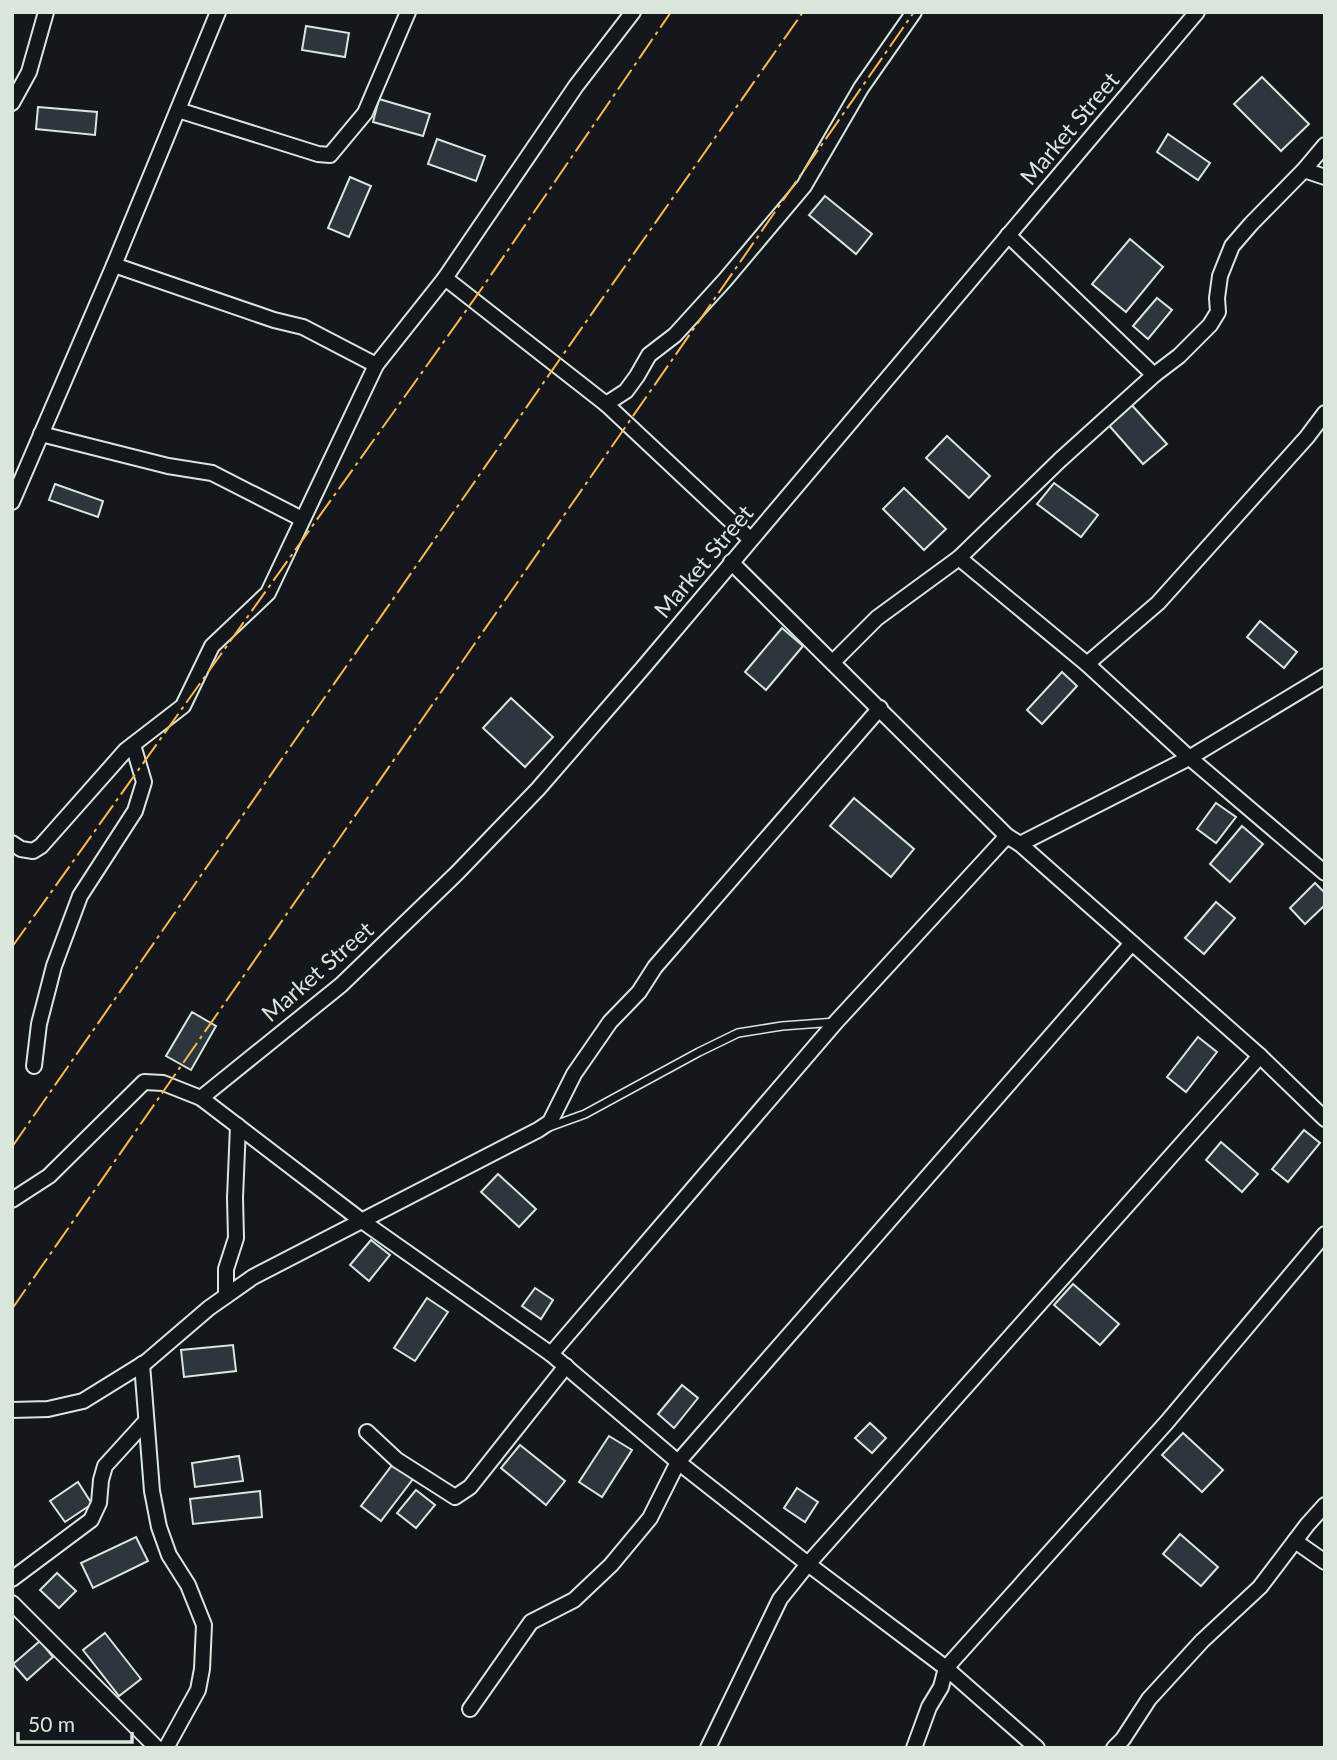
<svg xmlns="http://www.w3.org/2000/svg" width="1337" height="1760" viewBox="0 0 1337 1760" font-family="Lato,sans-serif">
	<rect width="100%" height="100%" fill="#14181c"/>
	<g fill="#2c363c" stroke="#d8e6dc" stroke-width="2">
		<polygon points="306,26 349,33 345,57 302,50"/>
		<polygon points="1262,77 1309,124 1281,151 1234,104"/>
		<polygon points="379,99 430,114 423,136 373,122"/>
		<polygon points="38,107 97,112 95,135 36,129"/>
		<polygon points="1168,134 1210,163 1198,180 1157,152"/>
		<polygon points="437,139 485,156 476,181 428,164"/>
		<polygon points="350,177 371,186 349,237 328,228"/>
		<polygon points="825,196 872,234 856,254 809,215"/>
		<polygon points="1130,239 1163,267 1126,312 1092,284"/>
		<polygon points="1157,298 1172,310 1148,339 1133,326"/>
		<polygon points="1129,402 1167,444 1143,464 1106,422"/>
		<polygon points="947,436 990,476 969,498 926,458"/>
		<polygon points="1054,483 1098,515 1081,537 1037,504"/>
		<polygon points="55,484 103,501 98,517 49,500"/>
		<polygon points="904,488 946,529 924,550 883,509"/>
		<polygon points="1260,621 1297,652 1284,668 1247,637"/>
		<polygon points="782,628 803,646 766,690 745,672"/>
		<polygon points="1062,672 1077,686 1042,724 1027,710"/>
		<polygon points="511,698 553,737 525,767 483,728"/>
		<polygon points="854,798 914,849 891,877 830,826"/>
		<polygon points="1216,803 1236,817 1216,843 1197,829"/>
		<polygon points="1242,826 1263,844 1230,882 1210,864"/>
		<polygon points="1315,883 1325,893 1325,905 1305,924 1290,908"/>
		<polygon points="1216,902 1235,918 1204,954 1185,938"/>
		<polygon points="192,1012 216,1026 191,1070 166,1056"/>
		<polygon points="1198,1037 1217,1052 1186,1092 1167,1077"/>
		<polygon points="1304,1130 1320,1143 1288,1182 1272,1169"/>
		<polygon points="1221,1142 1258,1174 1242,1192 1206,1160"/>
		<polygon points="498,1174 536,1209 519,1227 481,1192"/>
		<polygon points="371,1240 390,1255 369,1281 350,1265"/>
		<polygon points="1073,1284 1119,1324 1100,1345 1054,1305"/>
		<polygon points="535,1288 553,1300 541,1319 522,1306"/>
		<polygon points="427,1298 448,1312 415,1361 394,1348"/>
		<polygon points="233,1345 236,1371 184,1377 181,1350"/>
		<polygon points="682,1385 698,1398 674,1428 658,1414"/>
		<polygon points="870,1423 886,1438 872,1453 855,1438"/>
		<polygon points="1183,1433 1223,1470 1202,1492 1162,1455"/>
		<polygon points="609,1436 632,1450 602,1497 579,1482"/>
		<polygon points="520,1445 565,1481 546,1505 501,1468"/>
		<polygon points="239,1456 243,1481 195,1487 192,1463"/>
		<polygon points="393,1464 413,1479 381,1521 361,1506"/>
		<polygon points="78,1482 92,1504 65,1522 50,1501"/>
		<polygon points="797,1488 818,1502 805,1522 784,1508"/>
		<polygon points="416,1490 435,1505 416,1528 397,1513"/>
		<polygon points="260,1491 262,1517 193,1524 190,1499"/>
		<polygon points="1180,1534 1218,1567 1201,1586 1163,1554"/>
		<polygon points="136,1537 148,1561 93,1588 81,1563"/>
		<polygon points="57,1573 76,1591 59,1608 40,1590"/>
		<polygon points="105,1633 141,1679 119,1696 83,1650"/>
		<polygon points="40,1641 53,1657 27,1680 13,1664"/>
	</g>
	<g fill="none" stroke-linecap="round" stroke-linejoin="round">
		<defs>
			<polyline id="lane" points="549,1127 585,1114 699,1052 738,1033 782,1026 836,1022"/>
			<g id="street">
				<polyline points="12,103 29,72 46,12"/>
				<polyline points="178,110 318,154 330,155 365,113 408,12"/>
				<polyline points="1304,170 1325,177"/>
				<polyline points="1008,235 1154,375"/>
				<polyline points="114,265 274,320 303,327 376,365"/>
				<polyline points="445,278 606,404 750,539"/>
				<polyline points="606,404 626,391 637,376 649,355 675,335 725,280 804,186 861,88 914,12"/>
				<polyline points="41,434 168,466 212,473 302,519"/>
				<polyline points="12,502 114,265 218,12"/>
				<polyline points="959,558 1087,664 1184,753 1325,873"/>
				<polyline points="731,562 1007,836 1020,844 1260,1056 1325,1119"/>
				<polyline points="833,662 877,618 959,558 1060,460 1154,375 1179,356 1210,325 1218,312 1217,298 1220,276 1232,246 1251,224 1304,170 1325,145"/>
				<polyline points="1087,664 1158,603 1307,437 1325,413"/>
				<polyline points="12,843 21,849 33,851 41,846 126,750 183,706 212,646 268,593 376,365 445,278 576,86 633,12"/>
				<polyline points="1020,844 1189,758 1325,676"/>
				<polyline points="34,1066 39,1024 54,966 80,896 135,811 144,782 133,745"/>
				<polyline points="201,1098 341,985 457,873 538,789 642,669 1197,12"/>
				<polyline points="12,1200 49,1176 144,1082 163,1083 201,1098 362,1221 551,1354 678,1462 808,1564 946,1668 1037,1748"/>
				<polyline points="226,1296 226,1269 236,1238 235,1198 238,1126"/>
				<polyline points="551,1354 836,1022 1007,836"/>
				<polyline points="142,1364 152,1491 159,1527 169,1555 188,1585 204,1625 202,1669 198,1690 166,1748"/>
				<polyline points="12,1410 48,1409 83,1401 146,1362 209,1308 253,1277 538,1130 550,1122 574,1074 610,1022 639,992 655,967 880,708"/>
				<polyline points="367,1432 397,1460 455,1497 470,1487 566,1366"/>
				<polyline points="1295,1541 1325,1562"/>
				<polyline points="12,1579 91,1520 99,1503 101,1480 105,1466 146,1421"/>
				<polyline points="12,1603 157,1748"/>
				<polyline points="470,1709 531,1622 574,1600 611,1565 650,1518 678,1462 1132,943"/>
				<polyline points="708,1748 780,1599 808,1564 1260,1056"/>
				<polyline points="914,1748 929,1707 941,1687 946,1668 1167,1422 1325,1234"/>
				<polyline points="1114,1748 1123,1739 1149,1699 1202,1641 1260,1587 1307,1525 1325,1505"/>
			</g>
		</defs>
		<use href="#lane" stroke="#d8e6dc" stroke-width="10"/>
		<use href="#street" stroke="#d8e6dc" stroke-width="18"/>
		<use href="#lane" stroke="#14181c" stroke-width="7"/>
		<use href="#street" stroke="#14181c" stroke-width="14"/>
		<g stroke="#ffb74d" stroke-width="2" stroke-dasharray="24 5 3.5 5" stroke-linecap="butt">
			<polyline points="12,947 480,291 671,12"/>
			<polyline points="12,1147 560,359 803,12"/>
			<polyline points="12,1309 914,12"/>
		</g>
	</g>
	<g text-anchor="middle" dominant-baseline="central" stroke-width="5" stroke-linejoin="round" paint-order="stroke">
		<g font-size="23" fill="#d8e6dc" stroke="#14181c">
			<text transform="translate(1069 128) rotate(-50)">Market Street</text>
			<text transform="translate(703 561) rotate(-50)">Market Street</text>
			<text transform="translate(317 971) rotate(-41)">Market Street</text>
		</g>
	</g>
	<rect width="1337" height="1760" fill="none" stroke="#d8e6dc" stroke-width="28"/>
	<path d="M18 1732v10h114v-10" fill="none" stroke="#d8e6dc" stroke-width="3.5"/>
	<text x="28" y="1732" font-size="21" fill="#d8e6dc" stroke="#14181c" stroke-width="5" paint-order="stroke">50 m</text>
</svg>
